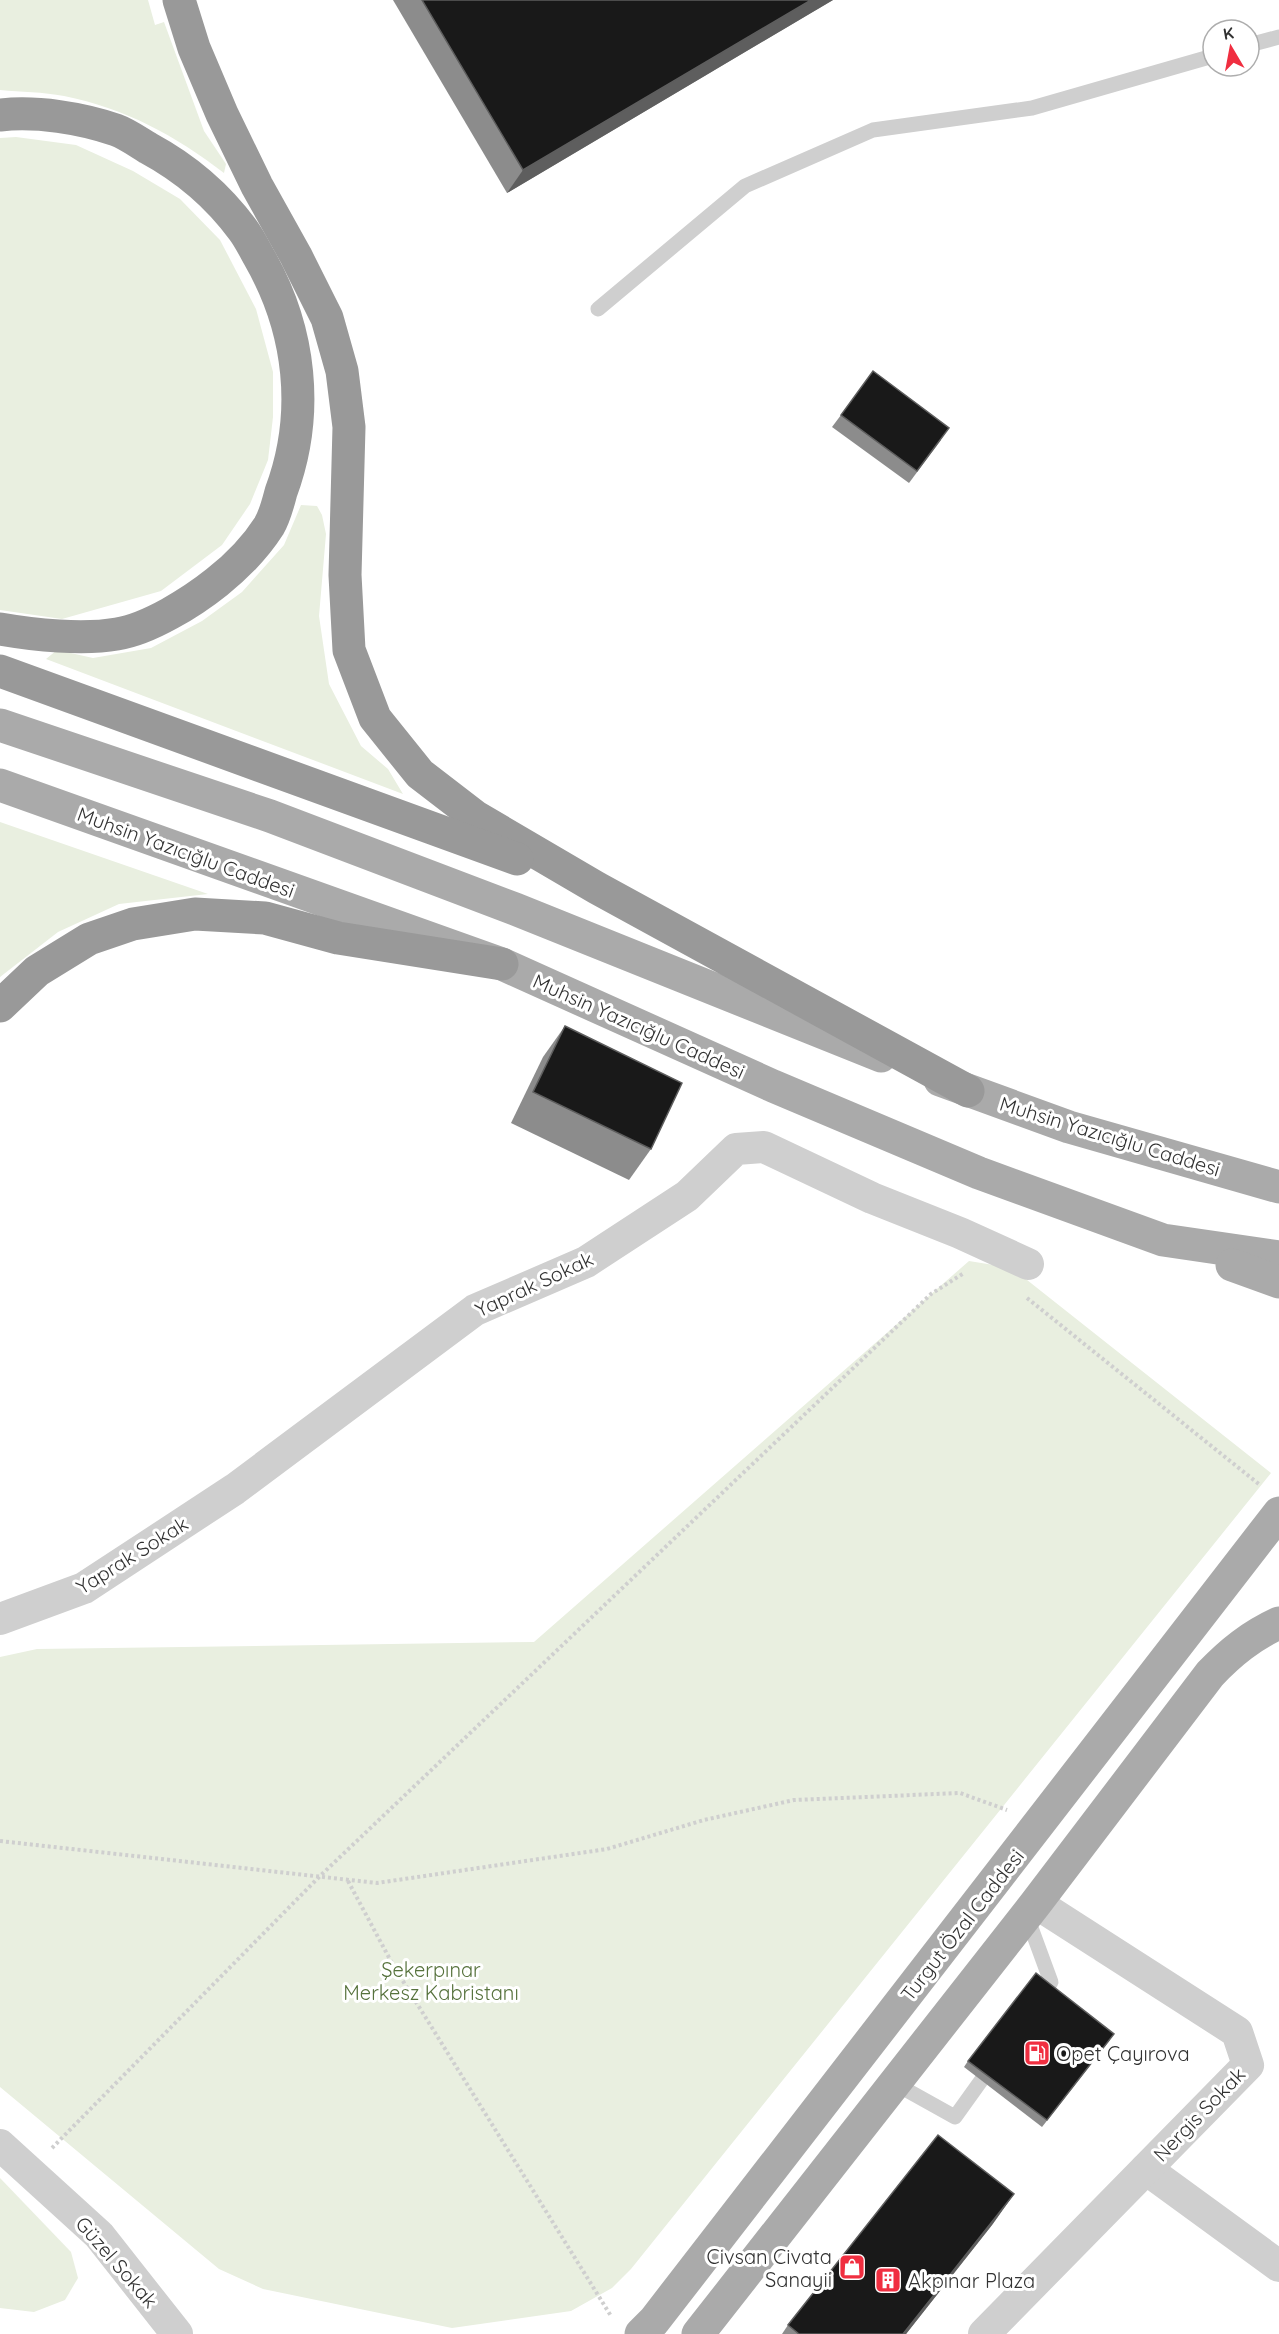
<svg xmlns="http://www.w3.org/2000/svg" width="1279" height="2334" viewBox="0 0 1279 2334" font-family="Quicksand,sans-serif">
	<rect width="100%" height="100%" fill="#fff"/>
	<g fill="#e9efe0">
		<path d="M 0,0 L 148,0 L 155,25 L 164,22 L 204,131 L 226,164 L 224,173 C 176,136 125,108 64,96 C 43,92 21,92 0,90 Z"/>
		<polygon points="16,137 76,145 133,171 180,199 220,240 256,309 273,372 273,417 268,460 250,504 222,545 161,591 62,619 0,610 0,138"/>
		<polygon points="301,505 317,506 322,515 326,534 319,616 329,684 361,746 388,769 403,794 46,659 57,650 93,658 151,648 202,621 242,592 284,545"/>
		<polygon points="0,822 208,894 119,904 58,932 0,977"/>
		<polygon points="969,1261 1012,1268 1271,1473 631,2269 612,2288 571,2311 452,2328 263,2289 219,2269 0,2087 0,1657 37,1649 534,1642"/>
		<polygon points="0,2178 71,2252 78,2278 65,2300 34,2312 0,2308"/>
	</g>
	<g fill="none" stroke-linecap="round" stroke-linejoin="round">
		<g stroke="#cfcfcf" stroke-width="4" stroke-dasharray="3 3" stroke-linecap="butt">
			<polyline points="1027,1298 1260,1485"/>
			<polyline points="0,1841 377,1883 607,1849 704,1820 794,1800 960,1793 1007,1810"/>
			<polyline points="348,1881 393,1965 611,2316"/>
			<polyline points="52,2148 319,1877 931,1294 964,1273"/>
		</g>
		<g stroke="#cfcfcf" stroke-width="15">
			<polyline points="1249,45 1279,37"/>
			<polyline points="598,309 745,186 873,130 1032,108 1213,56"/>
			<polyline points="1026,1914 1051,1982 1038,2001"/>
			<polyline points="894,2083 955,2117 993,2064"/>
		</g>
		<g stroke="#cfcfcf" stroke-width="32">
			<polyline points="0,1619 84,1588 235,1489 475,1310 586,1262 687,1196 736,1149 764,1147 872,1198 960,1233 1028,1264"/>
			<polyline points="0,2145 99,2235 177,2334"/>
			<polyline points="1146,2169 1279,2266"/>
			<polyline points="984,2334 1248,2065 1237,2032 1036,1903"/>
		</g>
		<g stroke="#aaa" stroke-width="33">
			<polyline points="0,725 270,816 515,909 881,1056"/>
			<polyline points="0,785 502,964 773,1086 979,1173 1163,1240 1279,1257"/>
			<polyline points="940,1080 1069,1127 1279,1187"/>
			<polyline points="1232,1265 1279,1282"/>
			<polyline points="641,2334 654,2321 1279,1513"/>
			<path d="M 698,2334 L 1036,1903 L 1210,1674 C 1231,1652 1251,1636 1279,1623"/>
		</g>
		<g stroke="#999" stroke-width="33">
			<polyline points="179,0 194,48 222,114 257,186 296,256 327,318 342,371 349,427 345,575 349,650 375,718 420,774 476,817 597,888 968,1091"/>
			<path d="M 0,115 C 37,111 81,118 116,130 C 127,134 138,142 148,148 C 185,168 218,196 243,230 C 249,238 254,248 259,257 C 301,330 310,414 281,492 C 278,503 275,516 269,526 C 255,548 237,566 217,582 C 192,602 149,629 117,634 C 83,640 34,635 0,629"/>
			<polyline points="0,671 517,859"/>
			<polyline points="0,1006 37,971 89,939 133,924 195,914 265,918 338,938 502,964"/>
		</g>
	</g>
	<g fill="#8c8c8c">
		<polygon points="393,0 833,0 507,193"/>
		<polygon points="841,415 941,440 909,483 832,427"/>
		<polygon points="565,1026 651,1149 629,1180 511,1123 543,1057"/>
		<polygon points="1110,2040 1042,2127 964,2067 968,2061"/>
		<polygon points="1014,2194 992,2225 906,2334 782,2334 788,2325"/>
	</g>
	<g fill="#5e5e5e">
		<polygon points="811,0 833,0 507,193 523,170"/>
		<polygon points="1014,2194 992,2225 906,2334 903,2334"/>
	</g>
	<g fill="#191919" stroke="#5e5e5e" stroke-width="1.5">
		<polygon points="422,0 811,0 523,170"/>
		<polygon points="873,371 949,428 917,471 841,415"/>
		<polygon points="565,1026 682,1083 651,1149 533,1092"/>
		<polygon points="1036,1973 1114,2034 1047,2120 968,2061"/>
		<polygon points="938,2135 1014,2194 903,2334 799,2334 788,2325"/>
	</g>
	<defs>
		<symbol id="fuel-square" viewBox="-11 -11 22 22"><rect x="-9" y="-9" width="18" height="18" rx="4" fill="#f02e40" stroke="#fff"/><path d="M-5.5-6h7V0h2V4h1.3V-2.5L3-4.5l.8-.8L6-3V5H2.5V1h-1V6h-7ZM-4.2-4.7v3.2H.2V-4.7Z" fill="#fff"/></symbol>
		<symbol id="shop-square" viewBox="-11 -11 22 22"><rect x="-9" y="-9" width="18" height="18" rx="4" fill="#f02e40" stroke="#fff"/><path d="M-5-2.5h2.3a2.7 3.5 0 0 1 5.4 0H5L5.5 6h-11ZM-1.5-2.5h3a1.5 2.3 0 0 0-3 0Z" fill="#fff"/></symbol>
		<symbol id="building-square" viewBox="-11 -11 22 22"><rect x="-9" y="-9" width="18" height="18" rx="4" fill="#f02e40" stroke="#fff"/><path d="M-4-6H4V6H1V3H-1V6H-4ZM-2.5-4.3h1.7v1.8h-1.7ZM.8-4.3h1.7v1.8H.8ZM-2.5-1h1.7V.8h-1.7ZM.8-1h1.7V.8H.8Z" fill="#fff"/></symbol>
	</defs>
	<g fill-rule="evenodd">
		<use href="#fuel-square" x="1022" y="2038" width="30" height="30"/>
		<use href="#shop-square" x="837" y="2252" width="30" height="30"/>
		<use href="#building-square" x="873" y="2265" width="30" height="30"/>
	</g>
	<g text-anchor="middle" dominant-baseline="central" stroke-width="6" stroke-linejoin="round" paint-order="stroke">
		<g font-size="20" fill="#323232" stroke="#fff">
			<text transform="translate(186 852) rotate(20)">Muhsin Yazıcığlu Caddesi</text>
			<text transform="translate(639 1026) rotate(24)">Muhsin Yazıcığlu Caddesi</text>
			<text transform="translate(1110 1136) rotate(17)">Muhsin Yazıcığlu Caddesi</text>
			<text transform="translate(534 1284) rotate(-25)">Yaprak Sokak</text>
			<text transform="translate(132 1555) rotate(-32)">Yaprak Sokak</text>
			<text transform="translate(962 1925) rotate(-52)">Turgut Özal Caddesi</text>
			<text transform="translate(1199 2114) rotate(-46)">Nergis Sokak</text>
			<text transform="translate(117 2262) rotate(49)">Güzel Sokak</text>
		</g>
		<g font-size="20" fill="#56723c" stroke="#fff">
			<text x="431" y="1969">Şekerpınar<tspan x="431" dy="23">Merkesz Kabristanı</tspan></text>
		</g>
		<g font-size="20" fill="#323232" stroke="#fff" text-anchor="start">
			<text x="1056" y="2053">Opet Çayırova</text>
			<text x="832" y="2256" text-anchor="end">Civsan Civata<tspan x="832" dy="23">Sanayii</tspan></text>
			<text x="908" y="2280">Akpınar Plaza</text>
		</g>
	</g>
	<g transform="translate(1231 48) rotate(350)"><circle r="28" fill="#ffffff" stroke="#adadad" stroke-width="1.5"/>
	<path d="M0-4.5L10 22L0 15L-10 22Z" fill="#f02e40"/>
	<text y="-9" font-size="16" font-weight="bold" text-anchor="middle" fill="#323232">K</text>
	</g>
</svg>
